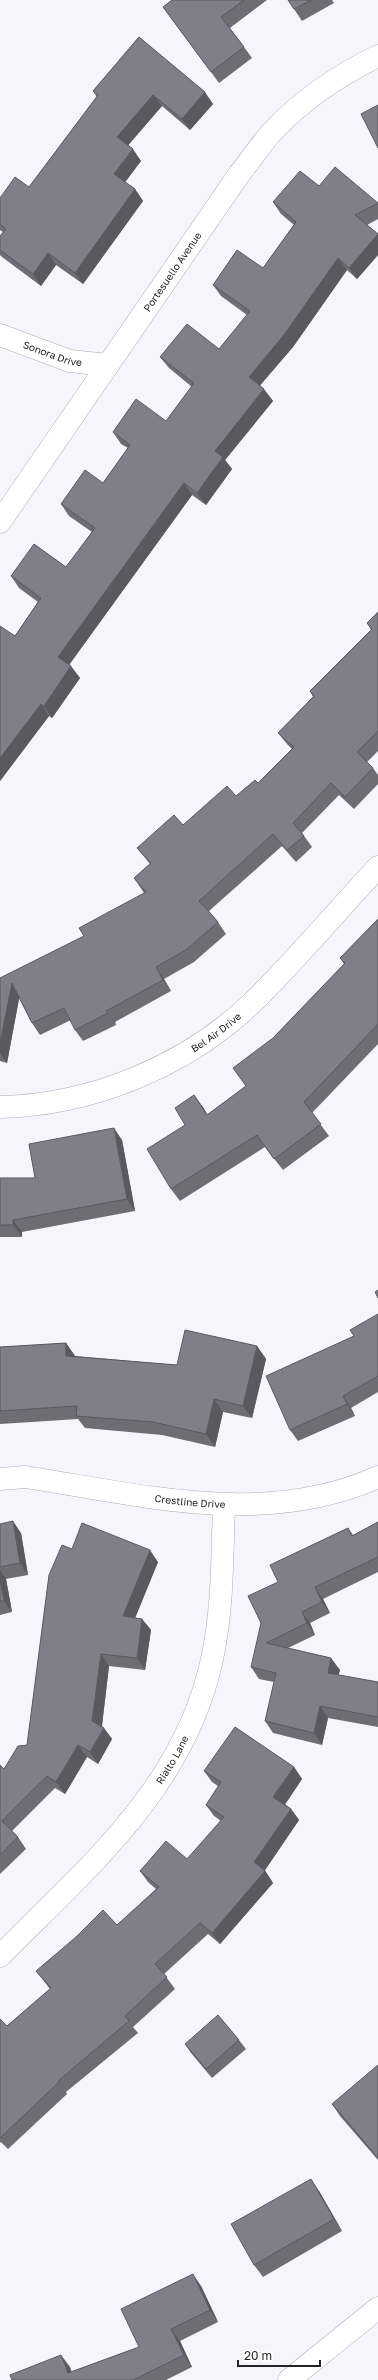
<svg xmlns="http://www.w3.org/2000/svg" width="378" height="2380" viewBox="0 0 378 2380" font-family="'Golos Text',sans-serif">
	<rect width="100%" height="100%" fill="#f6f5fe"/>
	<g fill="none" stroke-linecap="round" stroke-linejoin="round">
		<defs>
			<g id="minor">
				<path id="s1" d="M 0,335 L 70,361 L 108,365"/>
				<path id="s2" d="M 0,1107 C 92,1105 186,1066 252,1003 C 296,960 336,912 378,867"/>
				<path id="s3" d="M 0,1479 L 25,1477 C 143,1495 264,1528 378,1477"/>
				<path id="s4" d="M 0,1956 C 88,1867 185,1787 212,1659 C 223,1609 222,1557 224,1506"/>
				<polyline points="289,2380 378,2308"/>
			</g>
			<g id="tertiary">
				<path id="s5" d="M 0,522 L 240,173 C 251,160 260,145 272,132 C 302,100 339,75 378,56"/>
			</g>
		</defs>
		<use href="#minor" stroke="#acabb6" stroke-width="23"/>
		<use href="#tertiary" stroke="#acabb6" stroke-width="23"/>
		<use href="#minor" stroke="#fff" stroke-width="22"/>
		<use href="#tertiary" stroke="#fff" stroke-width="22"/>
	</g>
	<g fill="#6e6d76">
		<polygon points="172,0 267,0 230,28 252,58 219,83 163,7"/>
		<polygon points="288,0 332,0 334,3 302,21"/>
		<polygon points="139,37 213,104 190,130 162,106 128,145 141,161 125,182 135,189 143,201 83,284 56,265 41,286 2,257 0,255 0,236 3,232 0,230 0,198 29,187 97,97 93,91"/>
		<polygon points="319,186 378,204 378,219 367,225 378,235 378,255 357,279 347,270 293,347 260,385 273,401 225,460 232,469 206,505 192,495 69,665 80,678 52,718 49,716 0,781 15,636 38,602 19,588 11,576 66,567 92,532 69,516 61,504 103,483 128,448 121,444 113,432 166,421 192,387 169,368 160,357 219,349 247,315 221,296 213,285 263,268 294,225 281,214 273,202"/>
		<polygon points="378,612 378,751 367,762 373,768 378,775 378,784 354,809 339,795 302,833 312,847 296,862 282,846 209,911 218,922 226,934 194,962 164,979 171,991 115,1022 116,1025 83,1041 75,1030 71,1020 40,1035 32,1023 19,998 7,1063 0,1061 0,978 84,936 144,893 134,878 150,864 137,848 183,825 236,796 258,783 292,749 287,744 278,733 313,697 310,691 371,630 367,623"/>
		<polygon points="378,919 378,1044 312,1113 329,1136 283,1170 265,1147 180,1201 171,1189 185,1125 203,1107 207,1115 246,1086 273,1038 344,964 340,958"/>
		<polygon points="122,1140 135,1211 22,1232 22,1237 0,1237 0,1178 35,1178"/>
		<polygon points="378,1314 378,1392 351,1408 355,1416 298,1441 290,1430 354,1336"/>
		<polygon points="66,1343 75,1356 177,1365 257,1346 266,1359 252,1418 223,1412 215,1447 162,1435 85,1428 78,1419 0,1424 0,1347"/>
		<polygon points="378,1522 378,1572 323,1599 330,1613 310,1623 315,1635 288,1648 340,1670 338,1675 378,1682 378,1727 328,1718 322,1745 273,1733 265,1721 274,1682 259,1679 251,1667 278,1582 348,1528 353,1535"/>
		<polygon points="0,1524 21,1533 28,1575 6,1579 12,1612 0,1615"/>
		<polygon points="72,1549 158,1562 135,1618 142,1619 151,1630 145,1670 109,1666 102,1726 112,1739 98,1764 87,1757 65,1794 55,1788 12,1831 18,1837 26,1849 0,1874 0,1765 4,1769 27,1745"/>
		<polygon points="294,1767 302,1779 285,1804 291,1809 299,1820 265,1870 273,1883 220,1944 208,1934 164,1974 175,1989 133,2027 138,2033 66,2092 67,2094 8,2149 1,2142 0,2143 0,2019 7,2026 50,1989 36,1971 117,1925 156,1889 148,1882 140,1871 187,1859 221,1821 214,1816 206,1805 218,1786 212,1782 204,1771"/>
		<polygon points="239,2040 246,2049 212,2078 191,2053 185,2044"/>
		<polygon points="378,2065 378,2160 340,2116 332,2104"/>
		<polygon points="319,2191 342,2231 263,2277 254,2265"/>
		<polygon points="201,2286 218,2322 180,2341 192,2367 166,2380 12,2380 70,2367 71,2372 139,2347"/>
	</g>
	<g fill="#5a5960">
		<polygon points="205,92 213,104 190,130 182,119"/>
		<polygon points="153,95 162,106 125,149 117,137"/>
		<polygon points="133,149 141,161 123,185 114,174"/>
		<polygon points="135,189 143,201 83,284 75,273"/>
		<polygon points="378,234 378,255 357,279 349,268"/>
		<polygon points="48,253 56,265 41,286 33,274"/>
		<polygon points="338,258 347,270 293,347 257,389 249,377"/>
		<polygon points="264,389 273,401 225,460 232,469 206,505 197,493 215,451"/>
		<polygon points="184,483 192,495 66,669 58,657"/>
		<polygon points="71,666 80,678 52,718 44,706"/>
		<polygon points="41,704 49,716 0,781 0,758"/>
		<polygon points="156,967 164,979 171,991 163,980"/>
		<polygon points="12,983 20,994 7,1063 0,1053 0,1044"/>
		<polygon points="106,1011 115,1022 116,1025 108,1013"/>
		<polygon points="194,1095 203,1107 215,1127 207,1115"/>
		<polygon points="114,1128 122,1140 135,1211 127,1199"/>
		<polygon points="13,1220 22,1232 22,1237 13,1225"/>
		<polygon points="66,1343 75,1356 75,1368 66,1356"/>
		<polygon points="257,1346 266,1359 252,1418 243,1406"/>
		<polygon points="343,1396 351,1408 355,1416 347,1404"/>
		<polygon points="214,1399 223,1412 215,1447 206,1434"/>
		<polygon points="13,1521 21,1533 28,1575 20,1563"/>
		<polygon points="150,1550 158,1562 131,1628 123,1616"/>
		<polygon points="0,1570 6,1579 12,1612 4,1601 0,1578"/>
		<polygon points="315,1587 323,1599 330,1613 322,1602"/>
		<polygon points="302,1612 310,1623 315,1635 307,1623"/>
		<polygon points="142,1619 151,1630 145,1670 137,1658"/>
		<polygon points="101,1654 109,1666 101,1733 92,1721"/>
		<polygon points="331,1658 340,1670 336,1685 328,1673"/>
		<polygon points="320,1706 328,1718 322,1745 314,1733"/>
		<polygon points="104,1728 112,1739 98,1764 90,1752"/>
		<polygon points="78,1745 87,1757 65,1794 56,1782"/>
		<polygon points="294,1767 302,1779 282,1809 273,1797"/>
		<polygon points="291,1809 299,1820 263,1873 254,1862"/>
		<polygon points="265,1871 273,1883 220,1944 212,1933"/>
		<polygon points="311,2179 319,2191 342,2231 334,2219"/>
		<polygon points="193,2274 201,2286 218,2322 210,2310"/>
		<polygon points="171,2329 180,2341 192,2367 184,2355"/>
		<polygon points="61,2355 70,2367 74,2380 68,2373"/>
	</g>
	<g fill="#807f89" stroke="#5a5960">
		<polygon points="172,0 244,0 221,17 244,47 211,72 163,7"/>
		<polygon points="288,0 311,0 294,9"/>
		<polygon points="139,37 205,92 182,119 153,95 117,137 133,149 114,174 135,189 75,273 48,253 33,274 0,250 0,236 6,229 0,224 0,198 15,177 29,187 98,95 93,91"/>
		<polygon points="378,105 378,148 361,114"/>
		<polygon points="335,167 378,203 355,215 378,234 349,268 338,258 284,335 249,377 264,389 215,451 223,457 197,493 184,483 58,657 71,666 44,706 41,704 0,758 0,626 15,636 41,598 11,576 34,544 66,567 95,528 61,504 85,470 103,483 130,445 113,432 136,399 166,421 194,383 160,357 187,324 219,349 250,311 213,285 237,250 263,268 296,222 273,202 300,171 319,186"/>
		<polygon points="378,612 378,731 357,752 373,768 345,797 331,783 293,823 304,836 287,850 273,834 199,901 218,922 186,950 156,967 163,980 106,1011 108,1013 75,1030 64,1008 32,1023 12,983 0,1044 0,978 84,936 79,928 146,892 134,878 151,863 137,848 174,815 183,825 227,786 236,796 255,780 258,783 294,747 278,733 314,696 310,691 372,629 367,623"/>
		<polygon points="378,919 378,1024 304,1102 321,1124 274,1159 257,1135 171,1189 147,1149 185,1125 175,1108 194,1095 207,1115 246,1086 233,1068 273,1038 345,963 340,958"/>
		<polygon points="114,1128 127,1199 13,1220 13,1225 0,1225 0,1178 35,1178 29,1144"/>
		<polygon points="378,1290 378,1298 375,1292"/>
		<polygon points="378,1314 378,1376 343,1396 347,1404 290,1430 266,1376 354,1336 350,1330"/>
		<polygon points="185,1330 257,1346 243,1406 214,1399 206,1434 153,1422 76,1416 77,1406 0,1411 0,1347 66,1343 66,1356 177,1365"/>
		<polygon points="13,1521 20,1563 0,1567 0,1524"/>
		<polygon points="378,1522 378,1557 315,1587 322,1602 302,1612 307,1623 266,1643 331,1658 328,1673 378,1682 378,1717 320,1706 314,1733 265,1721 276,1673 251,1667 261,1623 248,1596 278,1582 270,1565 348,1528 352,1536"/>
		<polygon points="82,1523 150,1550 123,1616 142,1619 137,1658 101,1654 92,1721 104,1728 90,1752 78,1745 56,1782 47,1776 2,1821 18,1837 0,1855 0,1765 4,1769 18,1746 27,1745 49,1575 62,1545 72,1549"/>
		<polygon points="0,1578 4,1601 0,1601"/>
		<polygon points="235,1727 294,1767 273,1797 291,1809 254,1862 265,1871 212,1933 200,1923 155,1964 167,1977 125,2016 129,2021 58,2081 59,2082 0,2138 0,2019 7,2026 51,1988 36,1971 76,1937 103,1910 117,1925 159,1887 140,1871 166,1841 187,1859 224,1817 206,1805 221,1782 204,1771"/>
		<polygon points="218,2015 239,2040 206,2069 185,2044"/>
		<polygon points="378,2065 378,2158 332,2104"/>
		<polygon points="311,2179 334,2219 254,2265 231,2224"/>
		<polygon points="193,2274 210,2310 171,2329 184,2355 133,2380 12,2380 10,2375 61,2355 68,2373 139,2347 121,2309"/>
	</g>
	<g text-anchor="middle" dominant-baseline="central" stroke-width="4" stroke-linejoin="round" paint-order="stroke">
		<g font-size="10" fill="#232226" stroke="#fff">
			<text stroke="none"><textPath href="#s5" startOffset="304">Portesuello Avenue</textPath></text>
			<text stroke="none"><textPath href="#s1" startOffset="56">Sonora Drive</textPath></text>
			<text stroke="none"><textPath href="#s2" startOffset="232">Bel Air Drive</textPath></text>
			<text stroke="none"><textPath href="#s3" startOffset="192">Crestline Drive</textPath></text>
			<text stroke="none"><textPath href="#s4" startOffset="262">Rialto Lane</textPath></text>
		</g>
	</g>
	<path d="M238 2360v6h82v-6" fill="none" stroke="#232226" stroke-width="2"/>
	<text x="244" y="2360" font-size="12" fill="#232226" stroke="#ffffff" stroke-width="3" paint-order="stroke">20 m</text>
</svg>
